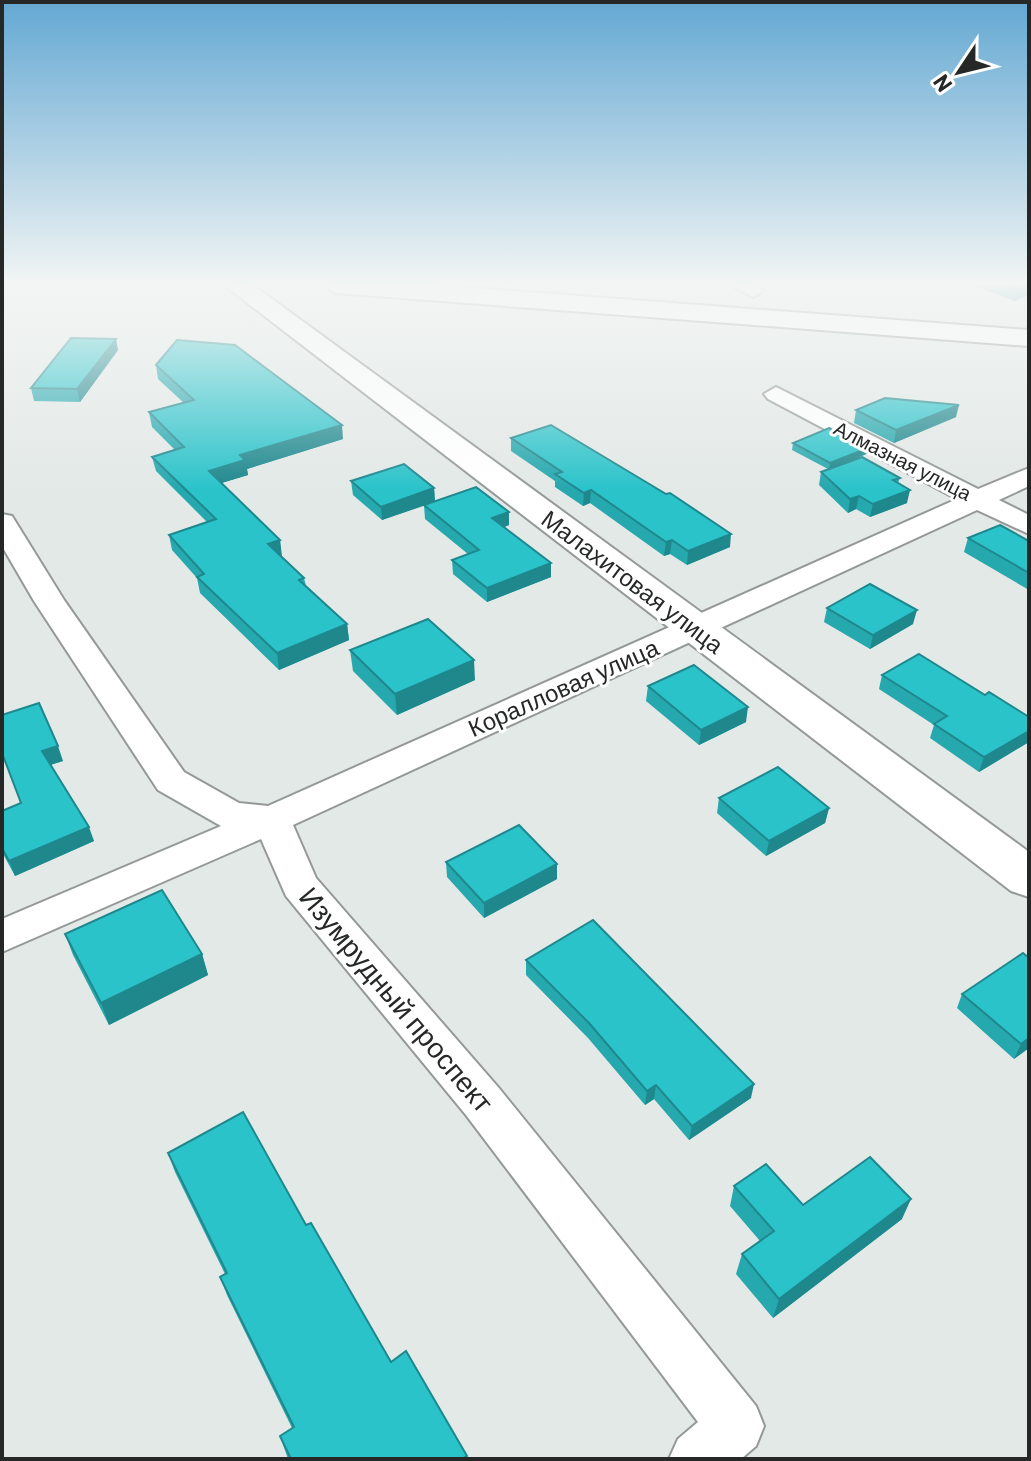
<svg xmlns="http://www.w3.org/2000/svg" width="1031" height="1461" viewBox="0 0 1031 1461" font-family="Barlow,sans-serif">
	<rect width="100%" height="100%" fill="#e3e9e7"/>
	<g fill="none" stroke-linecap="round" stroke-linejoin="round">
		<defs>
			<g id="street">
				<polygon points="730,285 756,285 763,291 753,297"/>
				<polygon points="776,387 978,489 1029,468 1029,486 999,500 1029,515 1029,534 977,510 293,825 316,878 498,1087 756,1406 764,1426 756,1446 741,1459 669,1459 678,1439 698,1422 466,1115 286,896 261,839 2,952 2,919 221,826 158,790 34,601 2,546 2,514 12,516 64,600 184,772 239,803 268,806 957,499 768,399 764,394"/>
			</g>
			<g id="secondary">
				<polygon points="224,285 253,285 1029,852 1029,897 1011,891"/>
				<polygon points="323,285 435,285 1029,330 1029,346 336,293"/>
			</g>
		</defs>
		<use href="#street" stroke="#949998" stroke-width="4"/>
		<use href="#secondary" stroke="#949998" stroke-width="4"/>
		<use href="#street" fill="#fff" fill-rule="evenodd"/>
		<use href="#secondary" fill="#fff" fill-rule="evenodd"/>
	</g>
	<g fill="#25a8ae">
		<polygon points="972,285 1029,285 1015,301"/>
		<polygon points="118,350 80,402 34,401 31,388"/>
		<polygon points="156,365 343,439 247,469 248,475 221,483 280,540 281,556 304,578 306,586 347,624 349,640 279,670 200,593 197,578 172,550 169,535 207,522 156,471 152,457 175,450 152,427 149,412 184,403 158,379"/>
		<polygon points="856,410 956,417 894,443 854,423"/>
		<polygon points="511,438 730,547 687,565 670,554 664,556 590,503 583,506 555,487 555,481 511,451"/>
		<polygon points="793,443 868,448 866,454 849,462 900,478 898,483 907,503 870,517 856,509 848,513 819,485 821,472 828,469 792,450"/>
		<polygon points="351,481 434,488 435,501 509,512 509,525 504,527 551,563 551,577 487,602 453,574 452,560 468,554 425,519 424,505 382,520 353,495"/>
		<polygon points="968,538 1029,541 1029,590 964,552"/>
		<polygon points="827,608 913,624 870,649 824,622"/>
		<polygon points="350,650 475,680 397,715 353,671"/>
		<polygon points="882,675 985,695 1029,717 1029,742 979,772 930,738 934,725 879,689"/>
		<polygon points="648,686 746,722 699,745 646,701"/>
		<polygon points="2,753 63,761 50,765 94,841 15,876 2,852 2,811 21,803"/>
		<polygon points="719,798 829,808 825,823 766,856 717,813"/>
		<polygon points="446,862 557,864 557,879 484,918 447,877"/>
		<polygon points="65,934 202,954 208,975 109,1025 73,955"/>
		<polygon points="1029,958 1029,1048 1014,1059 957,1008 962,994"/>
		<polygon points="526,960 751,1098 689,1140 654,1099 645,1105 588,1038 526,975"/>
		<polygon points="168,1153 306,1225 391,1362 467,1456 467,1459 288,1459 280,1436 292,1428 227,1295 220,1277 225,1274 175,1172"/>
		<polygon points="734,1186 803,1205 902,1219 773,1318 736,1274 742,1254 760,1241 730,1206"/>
	</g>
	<g fill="#1e888d">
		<polygon points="1029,285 1029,295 1015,301 1018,290"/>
		<polygon points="116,339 118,350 80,402 77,389"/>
		<polygon points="959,405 956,417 894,443 896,430"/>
		<polygon points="342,425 343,439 247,469 248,475 212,486 209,471 240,455"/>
		<polygon points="868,448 866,454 829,470 830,463"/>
		<polygon points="434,488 435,502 382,520 381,507"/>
		<polygon points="591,490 590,503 583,506 584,493"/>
		<polygon points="910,490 907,503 870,517 873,504"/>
		<polygon points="859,496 856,509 848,513 850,499"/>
		<polygon points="509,512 509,525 492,532 492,518"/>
		<polygon points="731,534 730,547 687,565 688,551"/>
		<polygon points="280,540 282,556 271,559 268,544"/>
		<polygon points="672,540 670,554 664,556 666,542"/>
		<polygon points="551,563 551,577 487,602 487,588"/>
		<polygon points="917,610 913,624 870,649 873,635"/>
		<polygon points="347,624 349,640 279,670 277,653"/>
		<polygon points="474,660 475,680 397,715 395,694"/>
		<polygon points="748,707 746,722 699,745 701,730"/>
		<polygon points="1029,731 1029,742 979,772 984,757"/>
		<polygon points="58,746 63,761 47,766 42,751"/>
		<polygon points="829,808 825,823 766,856 769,841"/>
		<polygon points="89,827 94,841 15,876 9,861"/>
		<polygon points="557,864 557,879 484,918 484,903"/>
		<polygon points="202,954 208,975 109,1025 101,1003"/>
		<polygon points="1029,1038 1029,1048 1014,1059 1021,1044"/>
		<polygon points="754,1084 751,1098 689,1140 692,1126"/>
		<polygon points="656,1085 654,1099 645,1105 647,1091"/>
		<polygon points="911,1199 902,1219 773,1318 779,1299"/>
	</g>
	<g fill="#2bc3ca" stroke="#1e888d" stroke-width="2">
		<polygon points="1005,285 1029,285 1018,290"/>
		<polygon points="71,338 116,339 77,389 31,388"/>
		<polygon points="177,340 235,345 342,425 240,455 245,460 209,471 280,540 268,544 304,578 299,580 347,624 277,653 197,577 204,574 169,535 216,519 152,457 184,447 149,412 194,400 156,365"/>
		<polygon points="885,398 959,405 896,430 856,410"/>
		<polygon points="551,425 666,494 670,493 731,534 688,551 672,540 666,542 591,490 584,493 555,474 562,472 511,438"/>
		<polygon points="829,428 868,448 830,463 793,443"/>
		<polygon points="862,457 900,478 893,480 910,490 873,504 859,496 850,499 821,472"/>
		<polygon points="404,464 434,488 381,507 351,481"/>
		<polygon points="476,487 509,512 492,518 551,563 487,588 452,560 479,550 424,505"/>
		<polygon points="1000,525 1029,541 1029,573 968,538"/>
		<polygon points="870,584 917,610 873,635 827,608"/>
		<polygon points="428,619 474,660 395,694 350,650"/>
		<polygon points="919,654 985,695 989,692 1029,717 1029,731 984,757 934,724 947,716 882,675"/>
		<polygon points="694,665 748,707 701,730 648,686"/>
		<polygon points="39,703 58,746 42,751 89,827 9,861 2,848 2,811 21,803 2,753 2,715"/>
		<polygon points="778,767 829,808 769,841 719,798"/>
		<polygon points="519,825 557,864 484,903 446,862"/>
		<polygon points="162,890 202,954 101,1003 65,934"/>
		<polygon points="593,920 754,1084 692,1126 656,1085 647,1091 589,1023 526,960"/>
		<polygon points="1023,953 1029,958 1029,1038 1021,1044 962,994"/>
		<polygon points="243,1112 306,1225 311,1223 391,1362 406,1351 467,1456 462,1459 291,1459 280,1436 294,1427 220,1277 227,1273 168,1153"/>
		<polygon points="870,1157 911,1199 779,1299 742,1254 774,1231 734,1186 766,1164 803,1205"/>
	</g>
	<linearGradient id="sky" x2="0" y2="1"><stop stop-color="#63a8d3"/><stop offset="0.58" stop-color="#f2f5f4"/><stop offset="1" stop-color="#f2f5f4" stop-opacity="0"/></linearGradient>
	<rect width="1031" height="489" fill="url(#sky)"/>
	<g text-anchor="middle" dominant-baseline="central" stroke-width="6" stroke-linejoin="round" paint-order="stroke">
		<g font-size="20" fill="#262827" stroke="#fff">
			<text transform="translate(903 460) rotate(27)">Алмазная улица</text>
		</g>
		<g font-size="24" fill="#262827" stroke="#fff">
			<text transform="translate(633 581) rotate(37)">Малахитовая улица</text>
			<text transform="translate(563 687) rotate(-24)">Коралловая улица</text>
		</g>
		<g font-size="28" fill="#262827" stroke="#fff">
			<text transform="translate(397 999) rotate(50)">Изумрудный проспект</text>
		</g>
	</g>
	<rect width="1031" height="1461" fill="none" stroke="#262827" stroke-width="8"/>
	<g transform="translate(959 72) rotate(235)" stroke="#ffffff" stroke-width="6" paint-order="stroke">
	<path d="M0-6L14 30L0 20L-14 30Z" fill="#262827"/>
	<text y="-12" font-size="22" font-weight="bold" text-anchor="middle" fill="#262827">N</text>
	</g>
</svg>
